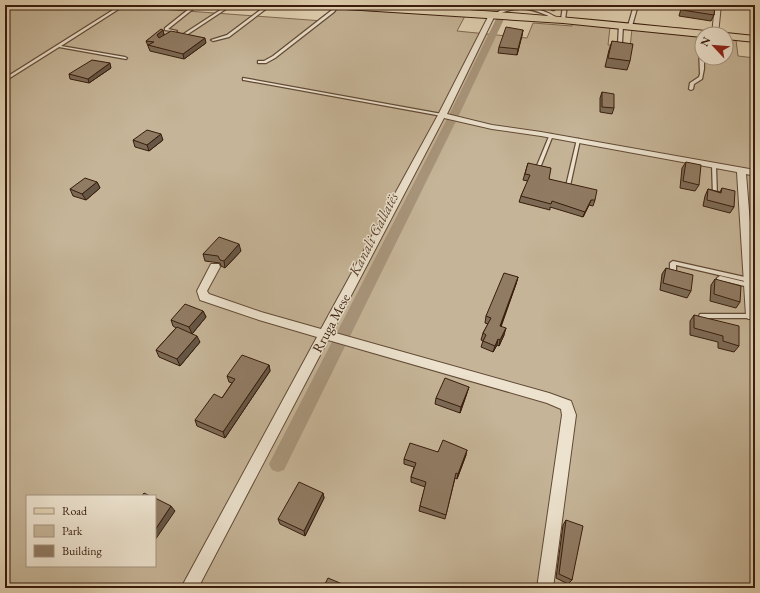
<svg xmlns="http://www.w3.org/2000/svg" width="760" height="593" viewBox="0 0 760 593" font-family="'EB Garamond',serif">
	<rect width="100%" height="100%" fill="#e2d3b4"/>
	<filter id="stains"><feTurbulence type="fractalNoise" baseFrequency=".005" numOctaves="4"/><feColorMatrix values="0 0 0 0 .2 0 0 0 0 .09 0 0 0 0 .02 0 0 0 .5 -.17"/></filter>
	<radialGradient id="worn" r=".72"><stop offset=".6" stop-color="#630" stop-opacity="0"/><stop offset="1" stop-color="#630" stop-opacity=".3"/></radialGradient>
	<path fill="#c5b497" stroke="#7e6852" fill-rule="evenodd" d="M 5,5 L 137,5 L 160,9 L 323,21 L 337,9 L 465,16 L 457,31 L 527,38 L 533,23 L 572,26 L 572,23 L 610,27 L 608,45 L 630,47 L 632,29 L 702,37 L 702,58 L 726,58 L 726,39 L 736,40 L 738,56 L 755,58 L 755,588 L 5,588 ZM 27,496 L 155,496 L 155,566 L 27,566 Z"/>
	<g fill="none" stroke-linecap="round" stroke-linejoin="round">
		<polygon fill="#a8957b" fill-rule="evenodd" points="497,17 504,19 460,113 284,470 278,472 272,470 269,464 272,458 450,113"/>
		<defs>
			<g id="lane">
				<polygon points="121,5 125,5 61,46 125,57 127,58 126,59 59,47 5,81 5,78"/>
				<polygon points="194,5 198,5 168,29 177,31 169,37 167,37 167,35 172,31 165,30 165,28"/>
				<polygon points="228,5 232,5 185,36 182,35"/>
				<polygon points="267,5 271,5 229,37 213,41 211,40 227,35"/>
				<polygon points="335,5 339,5 334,12 275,58 266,63 258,63 258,61 264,61 273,56 332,10"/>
				<polygon points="438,5 442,5 434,12 432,12 432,10"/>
				<polygon points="473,5 477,5 467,14 465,14 465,12"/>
				<polygon points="548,5 552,5 555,9 554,10 552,10"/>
				<polygon points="563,5 567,5 565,20 563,21 561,20"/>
				<polygon points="634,5 638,5 632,26 630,27 628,26"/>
				<path d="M 510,7 C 527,6 544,9 559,19 L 556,20 C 536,9 517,3 496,16 L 493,15 L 501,10 Z"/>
				<polygon points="621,24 623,25 622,43 623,48 621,49 619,48 618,43 619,25"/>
				<polygon points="701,37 702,37 702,58 704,58 704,69 702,79 694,84 693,89 691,90 689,89 690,83 699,77 700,74 699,48"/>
				<polygon points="243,78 442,114 444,115 442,116 244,80 243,80"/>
				<polygon points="550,134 551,134 553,135 540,168 538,169 536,169 536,168"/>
				<polygon points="577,139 579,139 580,140 570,186 568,187 566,186"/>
				<polygon points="712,165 716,165 716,166 717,196 715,197 713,196"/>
				<polygon points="673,261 749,278 752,280 749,282 676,265 676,272 673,274 670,272 670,263"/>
				<polygon points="720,276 749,283 752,285 749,287 723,281 724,284 721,286 718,284 717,278"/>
				<polygon points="700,314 754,314 755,316 754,318 700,318 699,316"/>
			</g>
			<g id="street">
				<polygon points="715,5 721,5 718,34 712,34"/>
				<polygon points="492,13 495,15 447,114 492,125 541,132 755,170 755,176 746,174 755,284 755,319 748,319 746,316 737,172 541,136 492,129 444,118 332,332 549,393 571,401 576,415 553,588 537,588 562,415 561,409 547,403 328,340 198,588 181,588 317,337 259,320 200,300 197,291 211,264 219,264 220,267 207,291 209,294 261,312 321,329 438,115 489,15"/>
			</g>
			<g id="primary">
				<path d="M 325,5 C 453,5 580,19 707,31 L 712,34 L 702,34 L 702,37 L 563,23 L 330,8 Z"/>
				<polygon points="726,33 755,36 755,42 726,39 726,34 722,34"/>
			</g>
		</defs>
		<use href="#lane" stroke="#624a36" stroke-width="2.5"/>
		<use href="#street" stroke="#624a36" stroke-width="2"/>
		<use href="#primary" stroke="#381c0c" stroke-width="2"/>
		<use href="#lane" fill="#ece2ce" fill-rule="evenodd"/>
		<use href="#street" fill="#ece2ce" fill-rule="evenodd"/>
		<use href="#primary" fill="#e2d3b4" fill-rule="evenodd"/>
	</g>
	<g fill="#7c6a55" stroke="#381c0c">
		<polygon points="682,5 715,5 714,15 711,21 679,16"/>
		<polygon points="163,30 164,35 206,43 184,59 150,51 146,41"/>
		<polygon points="523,30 517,55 498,53 499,47"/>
		<polygon points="612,41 630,61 627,70 605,67 609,50"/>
		<polygon points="111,68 89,83 70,79 69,74"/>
		<polygon points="602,92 614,108 612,114 600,112 600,98"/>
		<polygon points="133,140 163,140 149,151 135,147"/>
		<polygon points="686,162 699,185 695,191 680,188 682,168"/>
		<polygon points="528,163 549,179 595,200 593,206 589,205 583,217 550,207 550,210 519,202 521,196 528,181 523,180"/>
		<polygon points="97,182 100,188 86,200 73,196 70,189"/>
		<polygon points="722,188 734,207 730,213 703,206 705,196 708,189 720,192"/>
		<polygon points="241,251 225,268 221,266 220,263 205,261 203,254"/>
		<polygon points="666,268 691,291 687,298 660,290 662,274"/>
		<polygon points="518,277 516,284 501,327 504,335 499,346 497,345 493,352 481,347 483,341 481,340 483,333 488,324 485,323 486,316"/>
		<polygon points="715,279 740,302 736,308 710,301 711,285"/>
		<polygon points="203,311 206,317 192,334 200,342 180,366 159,357 156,350 176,328 173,326 171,320"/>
		<polygon points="694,315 739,346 734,352 718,348 718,342 690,335 690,321"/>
		<polygon points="269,365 270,371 225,438 197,426 195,420 222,398 232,383 229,382 227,376"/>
		<polygon points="467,393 460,413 435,404 436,398"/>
		<polygon points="438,452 466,455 457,479 455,478 445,519 419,511 420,506 425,487 411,482 411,477 414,467 404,464 404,459"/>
		<polygon points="323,493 324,498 305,536 280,524 278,519"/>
		<polygon points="566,520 572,580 568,584 556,578 563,525"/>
	</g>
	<g fill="#655645" stroke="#381c0c">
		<polygon points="163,30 164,35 158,40 157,35"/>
		<polygon points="523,30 522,36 517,55 518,49"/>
		<polygon points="205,38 206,43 184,59 183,54"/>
		<polygon points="110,63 111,68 89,83 88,79"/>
		<polygon points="161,134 163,140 149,151 147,145"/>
		<polygon points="97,182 100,188 86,200 82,194"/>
		<polygon points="591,200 589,205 583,217 585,212"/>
		<polygon points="239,244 241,251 225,268 224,261"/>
		<polygon points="518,277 516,284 498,333 500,326"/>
		<polygon points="203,311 206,317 192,334 189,327"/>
		<polygon points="506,328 504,335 499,346 500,340"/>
		<polygon points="197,336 200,342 180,366 177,359"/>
		<polygon points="498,339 497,345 493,352 495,346"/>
		<polygon points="269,365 270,371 225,438 223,432"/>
		<polygon points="469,387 467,393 460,413 461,407"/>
		<polygon points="467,450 466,455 457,479 458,474"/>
		<polygon points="323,493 324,498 305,536 304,531"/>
		<polygon points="171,506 175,511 155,540 155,530"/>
	</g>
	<g fill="#907b63" stroke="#381c0c">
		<polygon points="683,5 715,5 714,15 682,10"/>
		<polygon points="506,27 523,30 518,49 499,47"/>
		<polygon points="161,29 163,30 157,35 159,38 171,31 205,38 183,54 148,45 154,42 146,41"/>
		<polygon points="612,41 633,44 630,61 608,58"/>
		<polygon points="92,60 110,63 88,79 69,74"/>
		<polygon points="602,92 614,94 614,108 602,107"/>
		<polygon points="147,130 161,134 147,145 133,140"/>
		<polygon points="686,162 701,165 699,185 683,181"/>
		<polygon points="528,163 551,168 549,179 597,190 595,200 591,200 585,212 552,201 551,204 521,196 530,175 525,174"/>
		<polygon points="85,178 97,182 82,194 70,189"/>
		<polygon points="722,188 735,191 734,207 707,200 708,189 721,193"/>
		<polygon points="219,237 239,244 224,261 220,260 218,256 203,254"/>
		<polygon points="666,268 693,275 691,291 663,283"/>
		<polygon points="504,273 518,277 500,326 506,328 500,340 498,339 495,346 483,341 486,335 483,333 491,318 486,316"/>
		<polygon points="715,279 741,286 740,302 714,294"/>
		<polygon points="185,304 203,311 189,327 171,320"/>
		<polygon points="694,315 739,326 739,346 723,341 723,336 694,328"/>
		<polygon points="177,327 197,336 177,359 156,350"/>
		<polygon points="242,355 269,365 223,432 195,420 214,394 222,398 235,379 227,376"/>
		<polygon points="445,378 469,387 461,407 436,398"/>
		<polygon points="443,440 467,450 458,474 456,473 446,515 420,506 426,482 411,477 416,463 404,459 410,443 438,452"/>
		<polygon points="299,482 323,493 304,531 278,519"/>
		<polygon points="144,493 150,496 142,496"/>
		<polygon points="155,498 171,506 155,530"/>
		<polygon points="566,520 583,526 572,580 559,574"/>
		<polygon points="328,578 347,586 346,588 323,588"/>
	</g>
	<g text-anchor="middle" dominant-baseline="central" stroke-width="3" stroke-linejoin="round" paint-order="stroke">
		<g font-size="14" fill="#381c0c" stroke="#ece2ce">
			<text transform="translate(331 323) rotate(-62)">Rruga Mese</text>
		</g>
		<g font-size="15" font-style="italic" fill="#5f4633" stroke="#ece2ce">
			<text transform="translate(373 234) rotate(-63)">Kanali Gallatës</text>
		</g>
	</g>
	<rect width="760" height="593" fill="none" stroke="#e2d3b4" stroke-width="20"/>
	<rect x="6" y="6" width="748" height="581" fill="none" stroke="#381c0c" stroke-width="2"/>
	<rect x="10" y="10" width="740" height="573" fill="none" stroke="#381c0c"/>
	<rect x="26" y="495" width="130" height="72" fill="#ece2ce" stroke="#a49380"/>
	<rect x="34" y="508" width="20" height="6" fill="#e2d3b4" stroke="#a49380"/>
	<text x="62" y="515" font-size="12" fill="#381c0c">Road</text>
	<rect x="34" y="525" width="20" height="12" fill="#c5b497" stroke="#a49380"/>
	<text x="62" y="535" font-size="12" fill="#381c0c">Park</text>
	<rect x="34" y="545" width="20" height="12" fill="#907b63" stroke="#a49380"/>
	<text x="62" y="555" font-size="12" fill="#381c0c">Building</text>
	<g transform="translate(714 46) rotate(296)"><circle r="19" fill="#ece2ce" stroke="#a49380"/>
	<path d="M0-3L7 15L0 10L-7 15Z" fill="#8f2418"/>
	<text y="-6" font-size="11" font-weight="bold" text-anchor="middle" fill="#381c0c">N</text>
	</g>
	<rect width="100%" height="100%" filter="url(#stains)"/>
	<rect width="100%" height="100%" fill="url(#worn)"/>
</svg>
